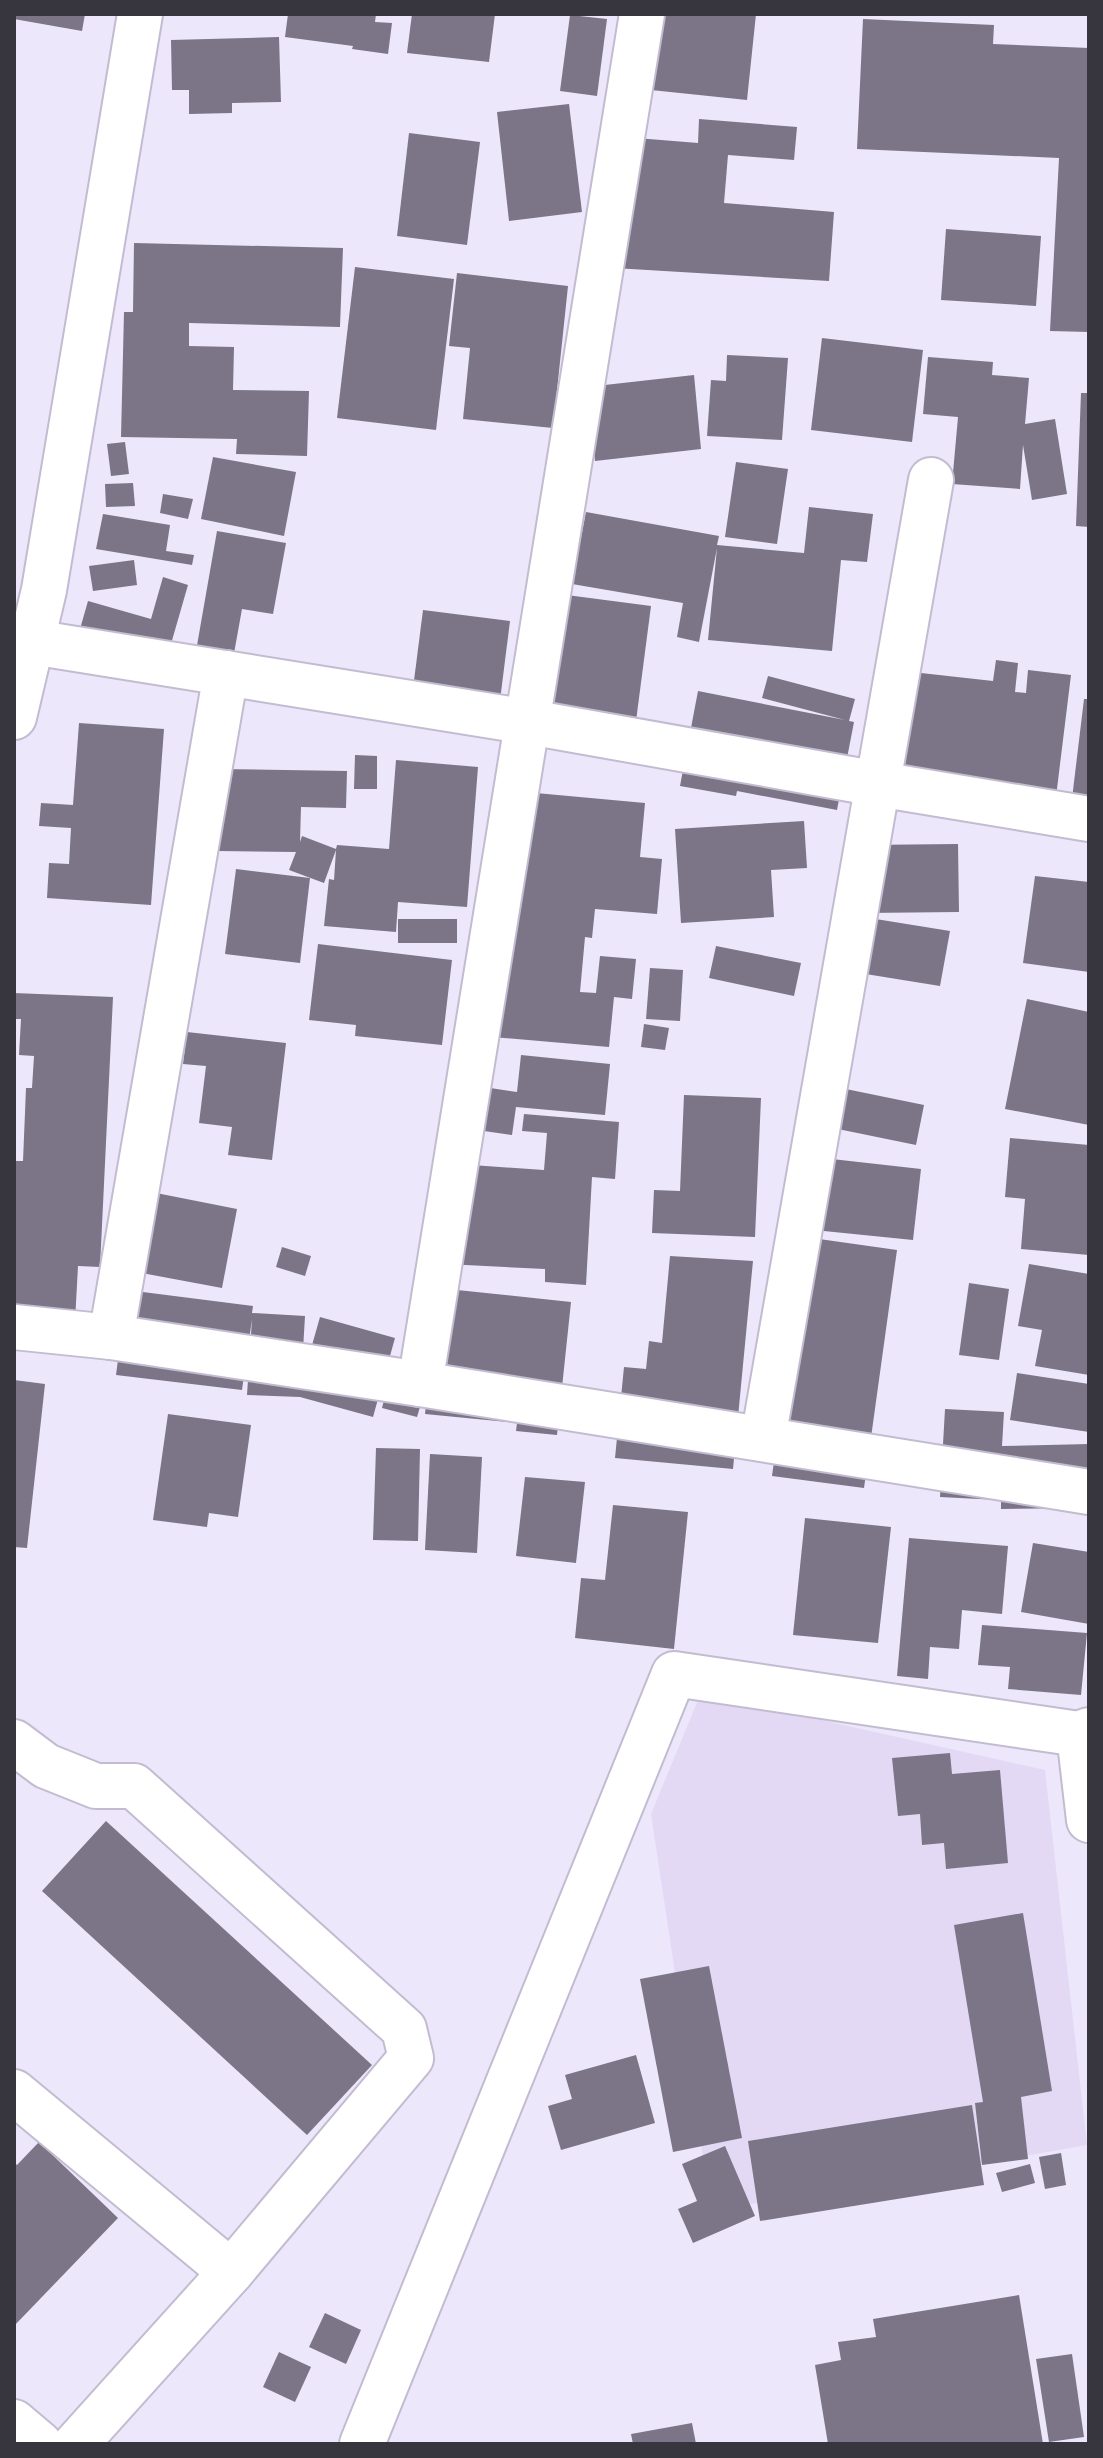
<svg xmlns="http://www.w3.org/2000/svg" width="1103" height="2458" viewBox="0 0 1103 2458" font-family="'Fira Sans Condensed',sans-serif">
	<rect width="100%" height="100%" fill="#ede7fb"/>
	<polygon fill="#e3d9f5" points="701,1693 1045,1770 1087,2145 711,2211 651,1814"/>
	<g fill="#7b7587">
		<polygon points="14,14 85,14 82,31 14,19"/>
		<polygon points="288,14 376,14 375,22 392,23 388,54 352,49 353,46 285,37"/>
		<polygon points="412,14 495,14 489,62 407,53"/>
		<polygon points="659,14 756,14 747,100 651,90"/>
		<polygon points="570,15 607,19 597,96 560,91"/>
		<polygon points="863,19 994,25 993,44 1089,48 1089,332 1050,331 1059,158 857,149"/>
		<polygon points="279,37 281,102 232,103 232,113 189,114 189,90 172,90 171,40"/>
		<polygon points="569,104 582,212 509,221 497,112"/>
		<polygon points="699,119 797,127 794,160 728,155 724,203 834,212 829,281 614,268 624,137 698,143"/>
		<polygon points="409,133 480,142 467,245 397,236"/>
		<polygon points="946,229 1041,236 1036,306 941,300"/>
		<polygon points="134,243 343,248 340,327 189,323 189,346 234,347 233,390 309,391 307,456 236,454 237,439 121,437 124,312 133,312"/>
		<polygon points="355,267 454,279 436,430 337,418"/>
		<polygon points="457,273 568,286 553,428 463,419 470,348 449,346"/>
		<polygon points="822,338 923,350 912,442 811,430"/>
		<polygon points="727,355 788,358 782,440 707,436 711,380 726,381"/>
		<polygon points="928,357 993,362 992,375 1029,378 1025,424 1055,419 1067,494 1032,500 1023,445 1020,489 952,484 958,417 923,414"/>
		<polygon points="694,375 701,449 595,461 587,387"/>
		<polygon points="1081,393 1089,393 1089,527 1076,526"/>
		<polygon points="125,442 129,474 111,476 107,444"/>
		<polygon points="213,457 296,472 284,536 201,519"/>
		<polygon points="736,462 788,469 777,544 725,537"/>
		<polygon points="133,483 135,506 106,507 105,484"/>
		<polygon points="163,494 193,499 188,519 160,513"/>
		<polygon points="809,507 873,514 867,562 841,560 832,651 708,640 717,548 699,642 677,637 683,603 572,584 586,512 719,536 717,545 804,553"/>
		<polygon points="103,514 170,525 166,551 194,555 192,565 96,549"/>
		<polygon points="217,531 286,543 273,614 242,609 229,681 192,674"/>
		<polygon points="134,560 137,585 93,591 89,566"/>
		<polygon points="163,577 188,585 162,675 74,650 88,601 151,619"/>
		<polygon points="559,594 651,606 633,744 541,732"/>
		<polygon points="423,610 510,621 498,716 411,704"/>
		<polygon points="996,660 1018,663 1015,692 1026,693 1028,670 1071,675 1054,813 879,793 894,670 993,681"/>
		<polygon points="768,676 855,699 849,721 854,722 837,810 737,791 736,796 680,786 698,691 845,720 762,698"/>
		<polygon points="1084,699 1089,699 1089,834 1068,832"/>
		<polygon points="79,723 164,729 151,905 47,898 49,863 69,864 71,828 39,826 41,803 73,805"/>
		<polygon points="355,755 377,756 377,789 354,789"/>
		<polygon points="396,760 478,767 467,907 398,902 396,932 324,926 329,879 334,880 336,850 324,883 289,870 296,852 218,851 220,769 347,771 346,808 301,807 300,842 302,836 336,849 337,845 389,849"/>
		<polygon points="514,791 645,803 640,857 662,859 657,914 595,909 592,938 585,937 580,992 596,993 600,956 636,959 632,999 614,997 609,1047 492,1037"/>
		<polygon points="804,821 807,868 771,870 774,917 681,923 675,829"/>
		<polygon points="958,844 959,912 864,913 863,845"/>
		<polygon points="236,869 310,878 300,963 225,954"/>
		<polygon points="1035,876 1089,882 1089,972 1023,963"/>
		<polygon points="857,916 950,931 940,986 847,971"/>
		<rect x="398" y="919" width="59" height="24"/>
		<polygon points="318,944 452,960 442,1045 355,1036 356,1025 309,1020"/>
		<polygon points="716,946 801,963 794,996 709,978"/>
		<polygon points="650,968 683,970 680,1021 646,1019"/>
		<polygon points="14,993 113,997 100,1267 78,1266 74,1340 14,1338 14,1161 23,1161 26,1088 32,1088 34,1056 19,1055 21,1019 14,1019"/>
		<polygon points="1027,999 1089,1012 1089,1125 1005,1109"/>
		<polygon points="644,1024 669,1028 665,1050 641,1047"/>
		<polygon points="187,1032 286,1043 272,1160 228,1155 232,1127 199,1123 206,1066 183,1064"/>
		<polygon points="521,1055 610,1064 605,1115 516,1107 512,1135 470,1129 477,1086 517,1092"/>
		<polygon points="841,1088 924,1105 916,1145 833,1128"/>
		<polygon points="684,1095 761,1098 755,1237 652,1233 654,1190 680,1191"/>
		<polygon points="524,1114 619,1122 615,1179 592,1177 586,1285 545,1282 545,1269 446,1264 458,1164 544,1170 547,1133 522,1131"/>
		<polygon points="1010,1138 1089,1145 1089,1255 1021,1249 1025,1199 1005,1197"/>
		<polygon points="823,1158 921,1169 913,1240 814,1230"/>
		<polygon points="146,1191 237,1209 222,1288 131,1271"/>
		<polygon points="805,1237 897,1250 864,1488 772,1476"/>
		<polygon points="282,1247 311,1256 305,1276 276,1267"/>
		<polygon points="670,1256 753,1261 733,1469 615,1458 624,1367 646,1369 649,1341 662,1343"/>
		<polygon points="1029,1264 1089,1274 1089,1375 1035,1366 1042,1330 1018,1326"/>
		<polygon points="969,1283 1009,1289 999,1360 959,1355"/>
		<polygon points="438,1288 571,1302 557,1435 516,1431 517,1423 425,1414"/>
		<polygon points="127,1290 253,1306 252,1313 305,1316 301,1384 320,1317 395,1338 373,1417 300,1397 247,1395 252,1319 242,1390 116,1375"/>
		<polygon points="1017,1373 1089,1384 1089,1432 1010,1420"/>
		<polygon points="14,1380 45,1384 27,1548 14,1547"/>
		<polygon points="389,1381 425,1390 417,1417 382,1408"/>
		<polygon points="945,1409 1004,1412 1002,1446 1089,1444 1089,1508 1001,1509 1001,1486 999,1500 940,1497"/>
		<polygon points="168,1414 251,1425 238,1517 209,1513 207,1527 153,1520"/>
		<polygon points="376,1448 420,1449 418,1541 373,1540"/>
		<polygon points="430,1454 482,1457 477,1553 425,1550"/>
		<polygon points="525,1477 585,1482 576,1563 516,1556"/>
		<polygon points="613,1505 688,1512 674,1649 575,1638 581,1578 605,1580"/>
		<polygon points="805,1518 891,1527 878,1643 793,1635"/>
		<polygon points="909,1538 1008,1546 1002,1614 962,1610 959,1649 930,1647 928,1679 897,1676"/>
		<polygon points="1033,1543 1089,1552 1089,1624 1021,1612"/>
		<polygon points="982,1625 1087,1633 1081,1695 1008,1689 1010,1667 978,1665"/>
		<polygon points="950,1753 952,1774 1000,1770 1008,1863 946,1869 944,1843 922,1845 920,1814 898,1816 892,1758"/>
		<polygon points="106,1821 372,2065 307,2135 42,1891"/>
		<polygon points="1023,1913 1052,2091 1021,2097 1028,2159 982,2165 975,2103 983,2102 954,1925"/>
		<polygon points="709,1966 742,2138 673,2152 640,1979"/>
		<polygon points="636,2055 655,2123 561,2150 548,2106 572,2099 565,2075"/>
		<polygon points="972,2105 984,2185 760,2221 748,2141"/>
		<polygon points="39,2142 118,2218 14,2326 14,2162 17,2165"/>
		<polygon points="725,2146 755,2216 693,2243 678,2209 697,2201 682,2164"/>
		<polygon points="1061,2153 1066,2185 1045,2189 1039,2157"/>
		<polygon points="1030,2164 1035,2183 1002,2192 996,2173"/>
		<polygon points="1019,2295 1043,2444 828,2444 815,2365 841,2360 838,2342 876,2337 873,2319"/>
		<polygon points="325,2313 361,2330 346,2364 309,2347"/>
		<polygon points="279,2352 311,2367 295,2402 263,2387"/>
		<polygon points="1072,2354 1084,2437 1049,2442 1036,2359"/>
		<polygon points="692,2423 696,2444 633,2444 631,2434"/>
	</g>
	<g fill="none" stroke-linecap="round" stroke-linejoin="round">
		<defs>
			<g id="minor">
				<polyline points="32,642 529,722 878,784 1089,819"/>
				<polyline points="14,717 44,590 140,14"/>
				<polyline points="14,1327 111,1337 420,1384 1089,1492"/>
				<polyline points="111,1337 226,673"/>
				<polyline points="420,1384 642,14"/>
				<polyline points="763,1439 931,480"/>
				<polyline points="1079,1734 1089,1820"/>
				<polyline points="14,1742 46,1766 96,1786 134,1786 404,2029 411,2058 231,2272 76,2444"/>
				<polyline points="14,2092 231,2272"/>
				<polyline points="14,2422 40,2444"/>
				<polyline points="362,2444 674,1674 1079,1734 1089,1730"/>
			</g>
		</defs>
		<use href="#minor" stroke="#c3bcd0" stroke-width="48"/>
		<use href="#minor" stroke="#fff" stroke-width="44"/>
	</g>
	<rect width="1103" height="2458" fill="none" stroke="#37353d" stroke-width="32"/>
</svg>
